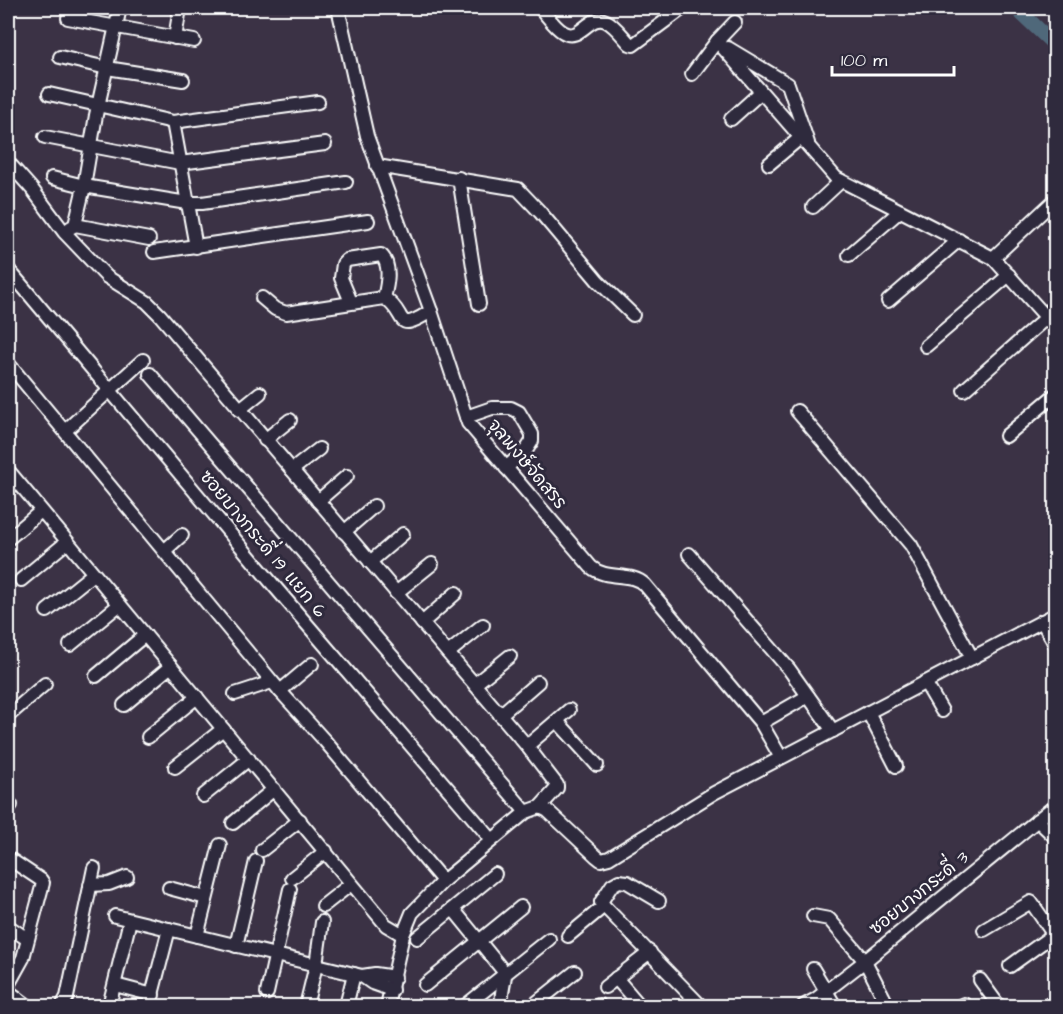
<svg xmlns="http://www.w3.org/2000/svg" width="1063" height="1014" viewBox="0 0 1063 1014" font-family="'Architects Daughter','Playpen Sans Thai',sans-serif">
	<rect width="100%" height="100%" fill="#3b3245"/>
	<filter id="ink" filterUnits="userSpaceOnUse"><feTurbulence type="fractalNoise" baseFrequency=".0167" numOctaves="2"/><feDisplacementMap in="SourceGraphic" scale="12" xChannelSelector="R" yChannelSelector="G"/><feConvolveMatrix kernelMatrix="1 2 1 2 8 2 1 2 1" color-interpolation-filters="sRGB"/></filter>
	<g filter="url(#ink)">
		<g fill="none" stroke-linecap="round" stroke-linejoin="round">
			<polyline stroke="#50687a" stroke-width="15" points="1016,8 1056,46"/>
			<defs>
				<g id="minor">
					<path d="M 338,8 L 367,136 L 431,311 L 468,423 L 591,567 C 607,581 631,571 645,585 L 761,723 L 780,756"/>
					<path d="M 540,8 C 547,15 554,27 563,32 C 580,43 589,13 606,21 C 615,25 623,37 630,44 L 633,45 L 683,8"/>
					<polyline points="68,18 194,41"/>
					<polyline points="175,38 180,8"/>
					<polyline points="717,41 836,178 993,258 1056,328"/>
					<polyline points="728,48 788,84 808,143"/>
					<polyline points="60,57 107,68 183,80"/>
					<polyline points="692,74 717,41 735,22"/>
					<polyline points="49,94 173,122 318,102"/>
					<polyline points="731,119 761,92"/>
					<polyline points="173,122 196,247"/>
					<polyline points="45,137 180,163 325,144"/>
					<polyline points="8,162 32,189 64,232 107,277 147,302 160,315 527,746 557,785 557,788 540,807 526,812 443,881 412,913 403,935 387,1006"/>
					<polyline points="769,164 800,138"/>
					<polyline points="377,166 518,189 540,212 598,281 633,315"/>
					<polyline points="52,178 84,186 187,203 202,203 346,182"/>
					<polyline points="459,178 479,304"/>
					<polyline points="84,186 96,115 120,8"/>
					<polyline points="813,207 841,181"/>
					<polyline points="75,225 149,239"/>
					<polyline points="70,228 75,225 83,191"/>
					<polyline points="154,252 368,221"/>
					<polyline points="849,255 900,211"/>
					<polyline points="993,258 1056,199"/>
					<polyline points="8,269 275,587 492,840"/>
					<path d="M 262,298 L 275,309 L 286,313 L 384,298 C 409,313 392,336 431,311"/>
					<polyline points="888,301 959,240"/>
					<path d="M 351,302 L 341,278 L 343,264 L 347,260 L 381,255 C 392,265 387,286 384,298"/>
					<polyline points="926,346 1009,275"/>
					<polyline points="8,363 280,691 325,741 443,881"/>
					<polyline points="150,374 526,812"/>
					<polyline points="964,390 1046,318 1056,306"/>
					<polyline points="239,410 260,393"/>
					<polyline points="797,411 911,545 972,658"/>
					<polyline points="466,417 492,408 511,408 519,412 532,434 532,441 527,449 506,468"/>
					<polyline points="65,431 143,360"/>
					<polyline points="1006,436 1056,394"/>
					<polyline points="265,440 290,420"/>
					<polyline points="8,470 386,925 403,935"/>
					<polyline points="292,470 319,449"/>
					<polyline points="318,501 347,476"/>
					<polyline points="344,532 374,506"/>
					<polyline points="8,539 41,511"/>
					<polyline points="164,551 182,535"/>
					<polyline points="689,554 789,669 833,731"/>
					<polyline points="370,562 403,534"/>
					<polyline points="21,580 67,542"/>
					<polyline points="396,593 432,564"/>
					<polyline points="47,611 93,574"/>
					<polyline points="1042,621 1056,646"/>
					<polyline points="422,623 456,593"/>
					<polyline points="70,645 119,605"/>
					<polyline points="448,653 483,625"/>
					<polyline points="96,676 145,635"/>
					<polyline points="925,682 942,711"/>
					<polyline points="475,684 510,656"/>
					<polyline points="280,691 312,664"/>
					<polyline points="235,694 272,682"/>
					<polyline points="124,705 171,666"/>
					<polyline points="868,712 896,766"/>
					<polyline points="500,715 538,682"/>
					<polyline points="8,716 45,684"/>
					<polyline points="557,721 597,765"/>
					<polyline points="761,723 808,696"/>
					<polyline points="148,737 197,697"/>
					<polyline points="527,746 569,710"/>
					<polyline points="175,767 223,729"/>
					<polyline points="203,796 249,759"/>
					<polyline points="540,807 548,811 596,856 601,860 609,858 714,793 1056,614"/>
					<polyline points="8,808 11,805"/>
					<polyline points="1037,820 1056,838"/>
					<polyline points="233,823 274,789"/>
					<polyline points="262,850 300,820"/>
					<polyline points="8,858 41,880 43,883 23,958 8,985"/>
					<polyline points="292,878 326,851"/>
					<polyline points="90,885 109,884 127,877"/>
					<polyline points="169,888 206,898"/>
					<polyline points="659,901 627,882 619,881 612,885 601,902 604,906 701,1006"/>
					<polyline points="323,906 351,884"/>
					<path d="M 453,909 L 505,973 C 505,984 499,996 503,1006"/>
					<polyline points="115,916 362,976 372,983 392,990"/>
					<polyline points="813,916 829,919 865,961 888,1006"/>
					<polyline points="8,926 27,939"/>
					<polyline points="984,930 1031,902 1056,938"/>
					<polyline points="197,936 220,845"/>
					<polyline points="568,936 604,906"/>
					<polyline points="417,938 495,874"/>
					<polyline points="236,946 256,861"/>
					<polyline points="1010,966 1053,935"/>
					<polyline points="813,969 835,1006"/>
					<polyline points="362,976 375,974 395,977"/>
					<polyline points="616,978 640,1006"/>
					<polyline points="980,980 999,1006"/>
					<polyline points="115,985 153,995"/>
					<polyline points="425,985 521,907"/>
					<polyline points="605,987 650,952"/>
					<polyline points="8,991 28,1006"/>
					<polyline points="267,993 290,889"/>
					<polyline points="62,1006 67,997 94,868"/>
					<polyline points="109,1006 130,920"/>
					<polyline points="149,1006 169,929"/>
					<polyline points="306,1006 316,965 322,922"/>
					<polyline points="346,1006 354,974"/>
					<polyline points="465,1006 549,939"/>
					<polyline points="535,1006 536,1003 575,972"/>
					<polyline points="598,1006 599,1005"/>
					<polyline points="803,1006 816,999 865,961 1056,805"/>
					<polyline points="960,1006 964,1004"/>
					<polyline points="1047,1006 1056,1000"/>
				</g>
			</defs>
			<use href="#minor" stroke="#fff" stroke-width="16"/>
			<use href="#minor" stroke="#2f2a3d" stroke-width="12"/>
		</g>
	</g>
	<g text-anchor="middle" dominant-baseline="central" stroke-width="6" stroke-linejoin="round" paint-order="stroke">
		<g font-size="18" fill="#fff" stroke="#2f2a3d">
			<text transform="translate(527 464) rotate(50)">จุลพงษ์จัดสรร</text>
			<text transform="translate(263 544) rotate(50)">ซอยบางกระดี่ 19 แยก 6</text>
			<text transform="translate(919 893) rotate(-39)">ซอยบางกระดี่ 3</text>
		</g>
	</g>
	<rect width="1063" height="1014" fill="none" stroke="#2f2a3d" stroke-width="30"/>
	<rect x="15" y="15" width="1033" height="984" fill="none" stroke="#fff" stroke-width="2" filter="url(#ink)"/>
	<path d="M832 66v9h122v-9" fill="none" stroke="#ffffff" stroke-width="3"/>
	<text x="841" y="66" font-size="18" fill="#ffffff" stroke="#2f2a3d" stroke-width="4.5" paint-order="stroke">100 m</text>
</svg>
